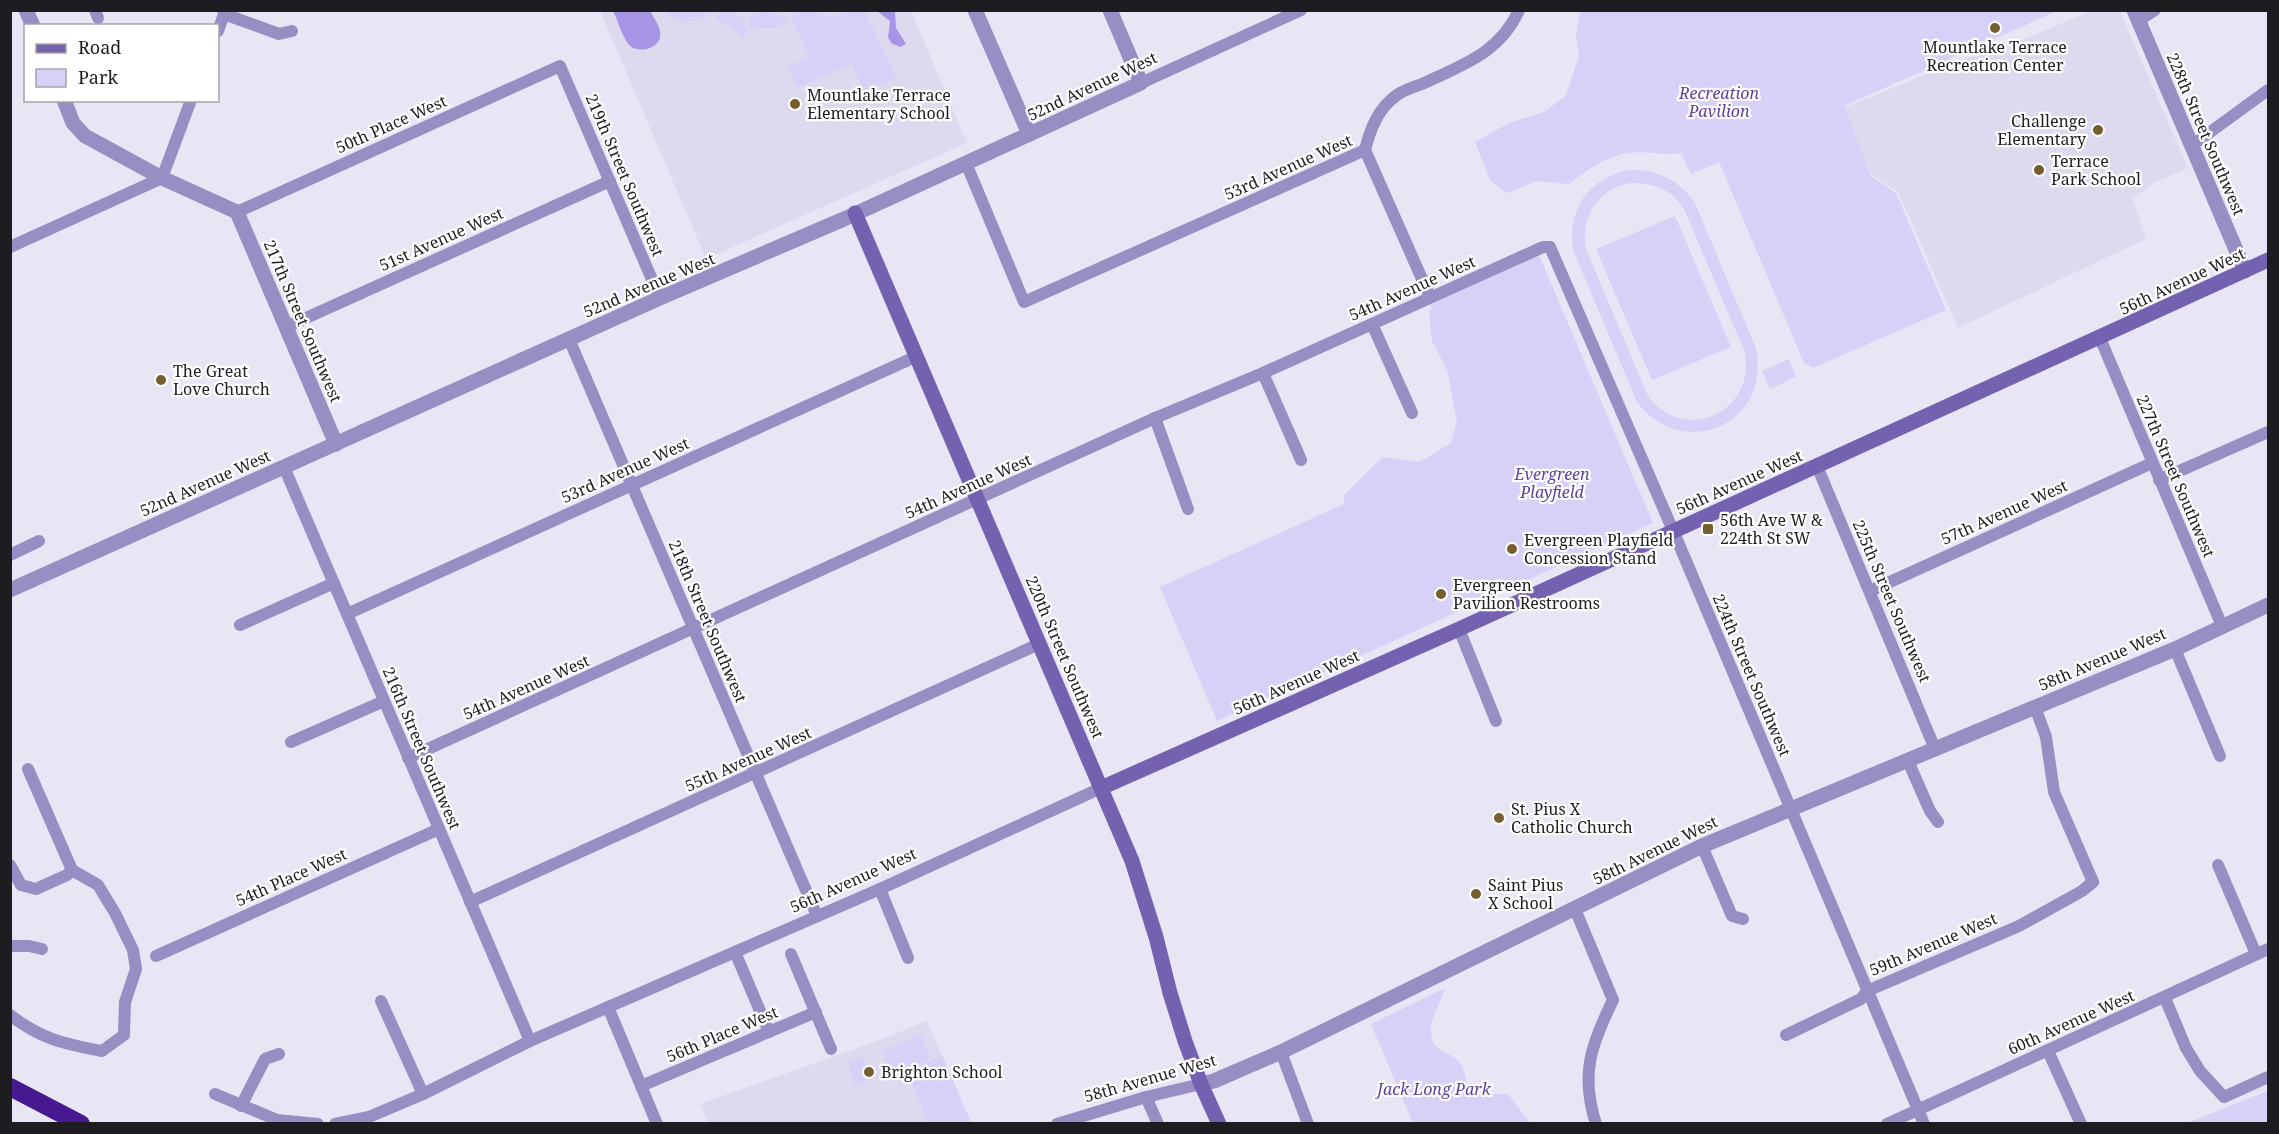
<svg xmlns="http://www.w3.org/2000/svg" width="2279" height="1134" viewBox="0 0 2279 1134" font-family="'Noto Serif',serif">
	<rect width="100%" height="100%" fill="#e8e6f5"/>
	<g fill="#dddaf0">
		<polygon points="600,11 911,11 967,143 706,259"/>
		<polygon points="2091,11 2120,11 2188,168 2154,183 2133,199 2146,239 1958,328 1898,192 1872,175 1841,109 1963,59 1988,54"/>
		<polygon points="927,1021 971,1123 708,1123 700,1104 877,1041"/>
	</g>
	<g fill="#d7d0f7" fill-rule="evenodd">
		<path d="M 664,11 L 716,11 C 698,22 682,27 664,11 Z"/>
		<polygon points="726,11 733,11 735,15 743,18 747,32 744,37 715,17"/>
		<path d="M 764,11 L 789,18 C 774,35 766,24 751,31 L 748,26 L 751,16 Z"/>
		<polygon points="799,11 811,11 831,18 848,11 865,11 896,78 864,91 852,64 798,87 788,66 809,57 791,16"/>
		<path d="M 1580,11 L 1580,10 L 2057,11 L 1844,106 L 1871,176 L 1896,193 L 1946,310 L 1813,368 L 1804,363 L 1719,162 L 1691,174 L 1681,153 C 1664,156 1646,150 1628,153 C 1606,156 1587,170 1569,184 L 1537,181 L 1507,193 L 1490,180 L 1475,142 L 1509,123 L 1546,111 L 1566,95 L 1579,56 L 1576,36 Z"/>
		<path d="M 1629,170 C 1658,170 1678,179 1695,203 L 1755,346 C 1775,422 1684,464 1637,402 L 1573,250 C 1568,209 1587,179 1629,170 ZM 1630,183 C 1654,183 1671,189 1684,209 L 1744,350 C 1759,411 1685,446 1648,396 L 1585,247 C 1582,215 1598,189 1630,183 Z"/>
		<polygon points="1675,216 1731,347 1652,380 1596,249"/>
		<polygon points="1539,255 1653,523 1217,721 1160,587 1344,504 1344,495 1382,457 1420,462 1451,443 1457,421 1447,370 1432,341 1429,310 1432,310 1430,305"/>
		<polygon points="1789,359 1796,377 1770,389 1762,371"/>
		<path d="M 1445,988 C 1442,1001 1432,1014 1431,1028 C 1430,1054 1448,1049 1459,1062 C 1466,1072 1467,1082 1469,1094 L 1508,1094 L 1530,1123 L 1413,1123 L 1371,1024 Z"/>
		<polygon points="920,1034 931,1058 891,1075 881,1051"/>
		<polygon points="942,1055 970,1120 956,1123 929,1123 906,1071"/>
		<polygon points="863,1058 870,1080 854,1085 848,1062"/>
		<polygon points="2268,1091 2268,1123 2186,1123 2197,1119"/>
	</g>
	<g fill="#a694e5">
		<path d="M 613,11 L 650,11 C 654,18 662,29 660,37 C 658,49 638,54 629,45 C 622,37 618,20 613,11 Z"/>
		<polygon points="877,11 895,11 896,28 906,44 900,47 891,43 888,37 890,21"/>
	</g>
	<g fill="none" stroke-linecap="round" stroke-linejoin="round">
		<g stroke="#998ec4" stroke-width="12">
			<polyline points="95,10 98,18"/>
			<polyline points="223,10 224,14 279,34 292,31"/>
			<polyline points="2138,21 2155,10"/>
			<polyline points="218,31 224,14"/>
			<polyline points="1141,83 1301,10"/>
			<polyline points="2191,146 2268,90"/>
			<polyline points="1365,150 1430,297"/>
			<path d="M 966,163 L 1024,302 L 1365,150 C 1370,130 1378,108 1397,95 C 1404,90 1414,87 1422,84 C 1462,65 1500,53 1519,10"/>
			<polyline points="237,212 560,66 660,298"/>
			<polyline points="10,247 162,178 191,100"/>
			<polyline points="1372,324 1412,413"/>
			<polyline points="286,327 610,181"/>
			<polyline points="2100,338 2222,626"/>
			<polyline points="569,339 817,916"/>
			<polyline points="1263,373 1301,460"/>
			<polyline points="1155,418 1188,509"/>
			<polyline points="1817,466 1935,749"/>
			<polyline points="284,467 530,1041"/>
			<polyline points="2159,480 2268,432"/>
			<polyline points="10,555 39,541"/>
			<polyline points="1870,591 2152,463"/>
			<polyline points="347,614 915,357"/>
			<polyline points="240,625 334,583"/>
			<polyline points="1459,629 1496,721"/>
			<polyline points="2175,649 2220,756"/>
			<polyline points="291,742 384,701"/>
			<polyline points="408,758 1155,418 1263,373 1543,247 1550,247 1678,542 1924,1124"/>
			<polyline points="1908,761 1930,811 1938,822"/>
			<polyline points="1702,846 1732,916 1743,919"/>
			<polyline points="10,865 21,885 36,889 67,875 72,870 28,769"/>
			<polyline points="2218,865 2256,954"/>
			<polyline points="880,889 908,958"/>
			<polyline points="470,902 1039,644"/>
			<path d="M 1575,909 L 1613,1000 C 1591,1045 1580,1074 1596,1124"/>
			<polyline points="10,946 29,946 42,949"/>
			<polyline points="735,952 769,1032"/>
			<polyline points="791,954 831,1049"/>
			<polyline points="156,956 439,829"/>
			<polyline points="2165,998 2186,1048 2200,1071 2224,1097 2268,1077"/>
			<polyline points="381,1001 423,1094"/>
			<polyline points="608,1007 657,1124"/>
			<path d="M 10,1015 C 41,1039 64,1044 102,1051 L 124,1035 L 125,1002 L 136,969 L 133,950 L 115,913 L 98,885 L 72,870"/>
			<polyline points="1786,1035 1861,999 1867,991 2019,926 2082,891 2093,882 2054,792 2046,737 2035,707"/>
			<polyline points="2048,1051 2081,1124"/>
			<polyline points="1281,1052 1308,1124"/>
			<polyline points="641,1086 816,1012"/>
			<polyline points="215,1094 277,1120 318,1124"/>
			<polyline points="1146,1097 1158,1124"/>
			<polyline points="241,1106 265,1059 279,1054"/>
			<polyline points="335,1124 369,1117 423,1094 530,1041 880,889 1101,788"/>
			<polyline points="1057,1124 1146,1097 1201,1084"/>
			<polyline points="1887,1124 2268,949"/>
		</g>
		<g stroke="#998ec4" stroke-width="15">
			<polyline points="26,10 33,26"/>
			<polyline points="975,10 1029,134"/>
			<polyline points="2134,10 2245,271"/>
			<polyline points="64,100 73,123 85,136 162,178 237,212 336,444"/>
			<polyline points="10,590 660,298 844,219 1141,83 1110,10"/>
			<polyline points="1201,1084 1214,1081 1281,1052 1702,846 2175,649 2268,605"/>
		</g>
		<g stroke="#7461af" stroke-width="15">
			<polyline points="855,213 1132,861 1156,937 1170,993 1185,1041 1201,1084 1219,1124"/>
			<polyline points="1101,788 1459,629 2268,260"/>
		</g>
		<polyline stroke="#471990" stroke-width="18" points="10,1087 81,1124"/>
	</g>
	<g fill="#765e2f" stroke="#fff" stroke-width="2">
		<circle cx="1995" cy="28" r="6"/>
		<circle cx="795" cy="104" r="6"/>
		<circle cx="2098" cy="130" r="6"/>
		<circle cx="2039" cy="170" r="6"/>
		<circle cx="161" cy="380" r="6"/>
		<rect x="1702" y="523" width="12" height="12" rx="3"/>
		<circle cx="1512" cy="549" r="6"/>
		<circle cx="1441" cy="594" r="6"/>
		<circle cx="1499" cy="818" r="6"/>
		<circle cx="1476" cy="894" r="6"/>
		<circle cx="869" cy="1072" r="6"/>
	</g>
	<g text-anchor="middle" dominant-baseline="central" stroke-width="4.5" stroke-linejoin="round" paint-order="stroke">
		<g font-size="16" fill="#1d1c21" stroke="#fff" text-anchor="start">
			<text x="1995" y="47" text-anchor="middle">Mountlake Terrace<tspan x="1995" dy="18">Recreation Center</tspan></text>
			<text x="807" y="95">Mountlake Terrace<tspan x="807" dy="18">Elementary School</tspan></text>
			<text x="2086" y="121" text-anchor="end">Challenge<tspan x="2086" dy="18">Elementary</tspan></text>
			<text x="2051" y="161">Terrace<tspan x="2051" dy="18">Park School</tspan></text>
			<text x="173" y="371">The Great<tspan x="173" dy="18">Love Church</tspan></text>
			<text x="1720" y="520">56th Ave W &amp;<tspan x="1720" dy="18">224th St SW</tspan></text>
			<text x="1524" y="540">Evergreen Playfield<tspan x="1524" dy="18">Concession Stand</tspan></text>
			<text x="1453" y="585">Evergreen<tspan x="1453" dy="18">Pavilion Restrooms</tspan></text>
			<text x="1511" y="809">St. Pius X<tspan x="1511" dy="18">Catholic Church</tspan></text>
			<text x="1488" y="885">Saint Pius<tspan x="1488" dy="18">X School</tspan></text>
			<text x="881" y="1072">Brighton School</text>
		</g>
		<g font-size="16" fill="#1d1c21" stroke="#fff">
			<text transform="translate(1092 86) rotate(-25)">52nd Avenue West</text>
			<text transform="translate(391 124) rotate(-24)">50th Place West</text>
			<text transform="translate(2206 134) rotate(67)">228th Street Southwest</text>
			<text transform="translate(1288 167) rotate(-24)">53rd Avenue West</text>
			<text transform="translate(625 175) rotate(67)">219th Street Southwest</text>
			<text transform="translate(441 239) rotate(-24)">51st Avenue West</text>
			<text transform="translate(2182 281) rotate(-25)">56th Avenue West</text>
			<text transform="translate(649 285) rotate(-23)">52nd Avenue West</text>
			<text transform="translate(1412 288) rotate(-24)">54th Avenue West</text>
			<text transform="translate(303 321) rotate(67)">217th Street Southwest</text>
			<text transform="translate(625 470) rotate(-24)">53rd Avenue West</text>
			<text transform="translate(2176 476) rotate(67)">227th Street Southwest</text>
			<text transform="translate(1739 482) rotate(-24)">56th Avenue West</text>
			<text transform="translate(205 483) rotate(-24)">52nd Avenue West</text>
			<text transform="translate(968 486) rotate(-24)">54th Avenue West</text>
			<text transform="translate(2004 512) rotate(-24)">57th Avenue West</text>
			<text transform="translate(1892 601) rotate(67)">225th Street Southwest</text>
			<text transform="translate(708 621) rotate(67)">218th Street Southwest</text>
			<text transform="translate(1065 657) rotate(67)">220th Street Southwest</text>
			<text transform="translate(2102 659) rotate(-23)">58th Avenue West</text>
			<text transform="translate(1752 675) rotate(67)">224th Street Southwest</text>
			<text transform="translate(1296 682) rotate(-24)">56th Avenue West</text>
			<text transform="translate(526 687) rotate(-24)">54th Avenue West</text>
			<text transform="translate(422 748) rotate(67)">216th Street Southwest</text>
			<text transform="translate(748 759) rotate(-24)">55th Avenue West</text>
			<text transform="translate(1655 850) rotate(-26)">58th Avenue West</text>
			<text transform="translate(291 877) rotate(-24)">54th Place West</text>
			<text transform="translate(853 880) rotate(-24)">56th Avenue West</text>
			<text transform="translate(1933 944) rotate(-23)">59th Avenue West</text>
			<text transform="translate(2071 1022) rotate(-24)">60th Avenue West</text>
			<text transform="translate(722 1034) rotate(-23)">56th Place West</text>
			<text transform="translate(1150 1078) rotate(-16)">58th Avenue West</text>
		</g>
		<g font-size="16" font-style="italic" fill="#5a3f9d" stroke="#fff">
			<text x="1719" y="93">Recreation<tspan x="1719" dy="18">Pavilion</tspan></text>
			<text x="1552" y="474">Evergreen<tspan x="1552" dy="18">Playfield</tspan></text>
			<text x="1434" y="1089">Jack Long Park</text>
		</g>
	</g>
	<rect width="2279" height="1134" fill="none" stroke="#1d1c21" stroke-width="24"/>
	<rect x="24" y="24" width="195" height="78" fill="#ffffff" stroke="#a5a4a6" stroke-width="1.5"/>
	<rect x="36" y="44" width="30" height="9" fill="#7461af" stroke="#a5a4a6" stroke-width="1.5"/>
	<text x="78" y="54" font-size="18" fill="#1d1c21">Road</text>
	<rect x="36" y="69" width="30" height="18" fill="#d7d0f7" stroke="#a5a4a6" stroke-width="1.5"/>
	<text x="78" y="84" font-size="18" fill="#1d1c21">Park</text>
</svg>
